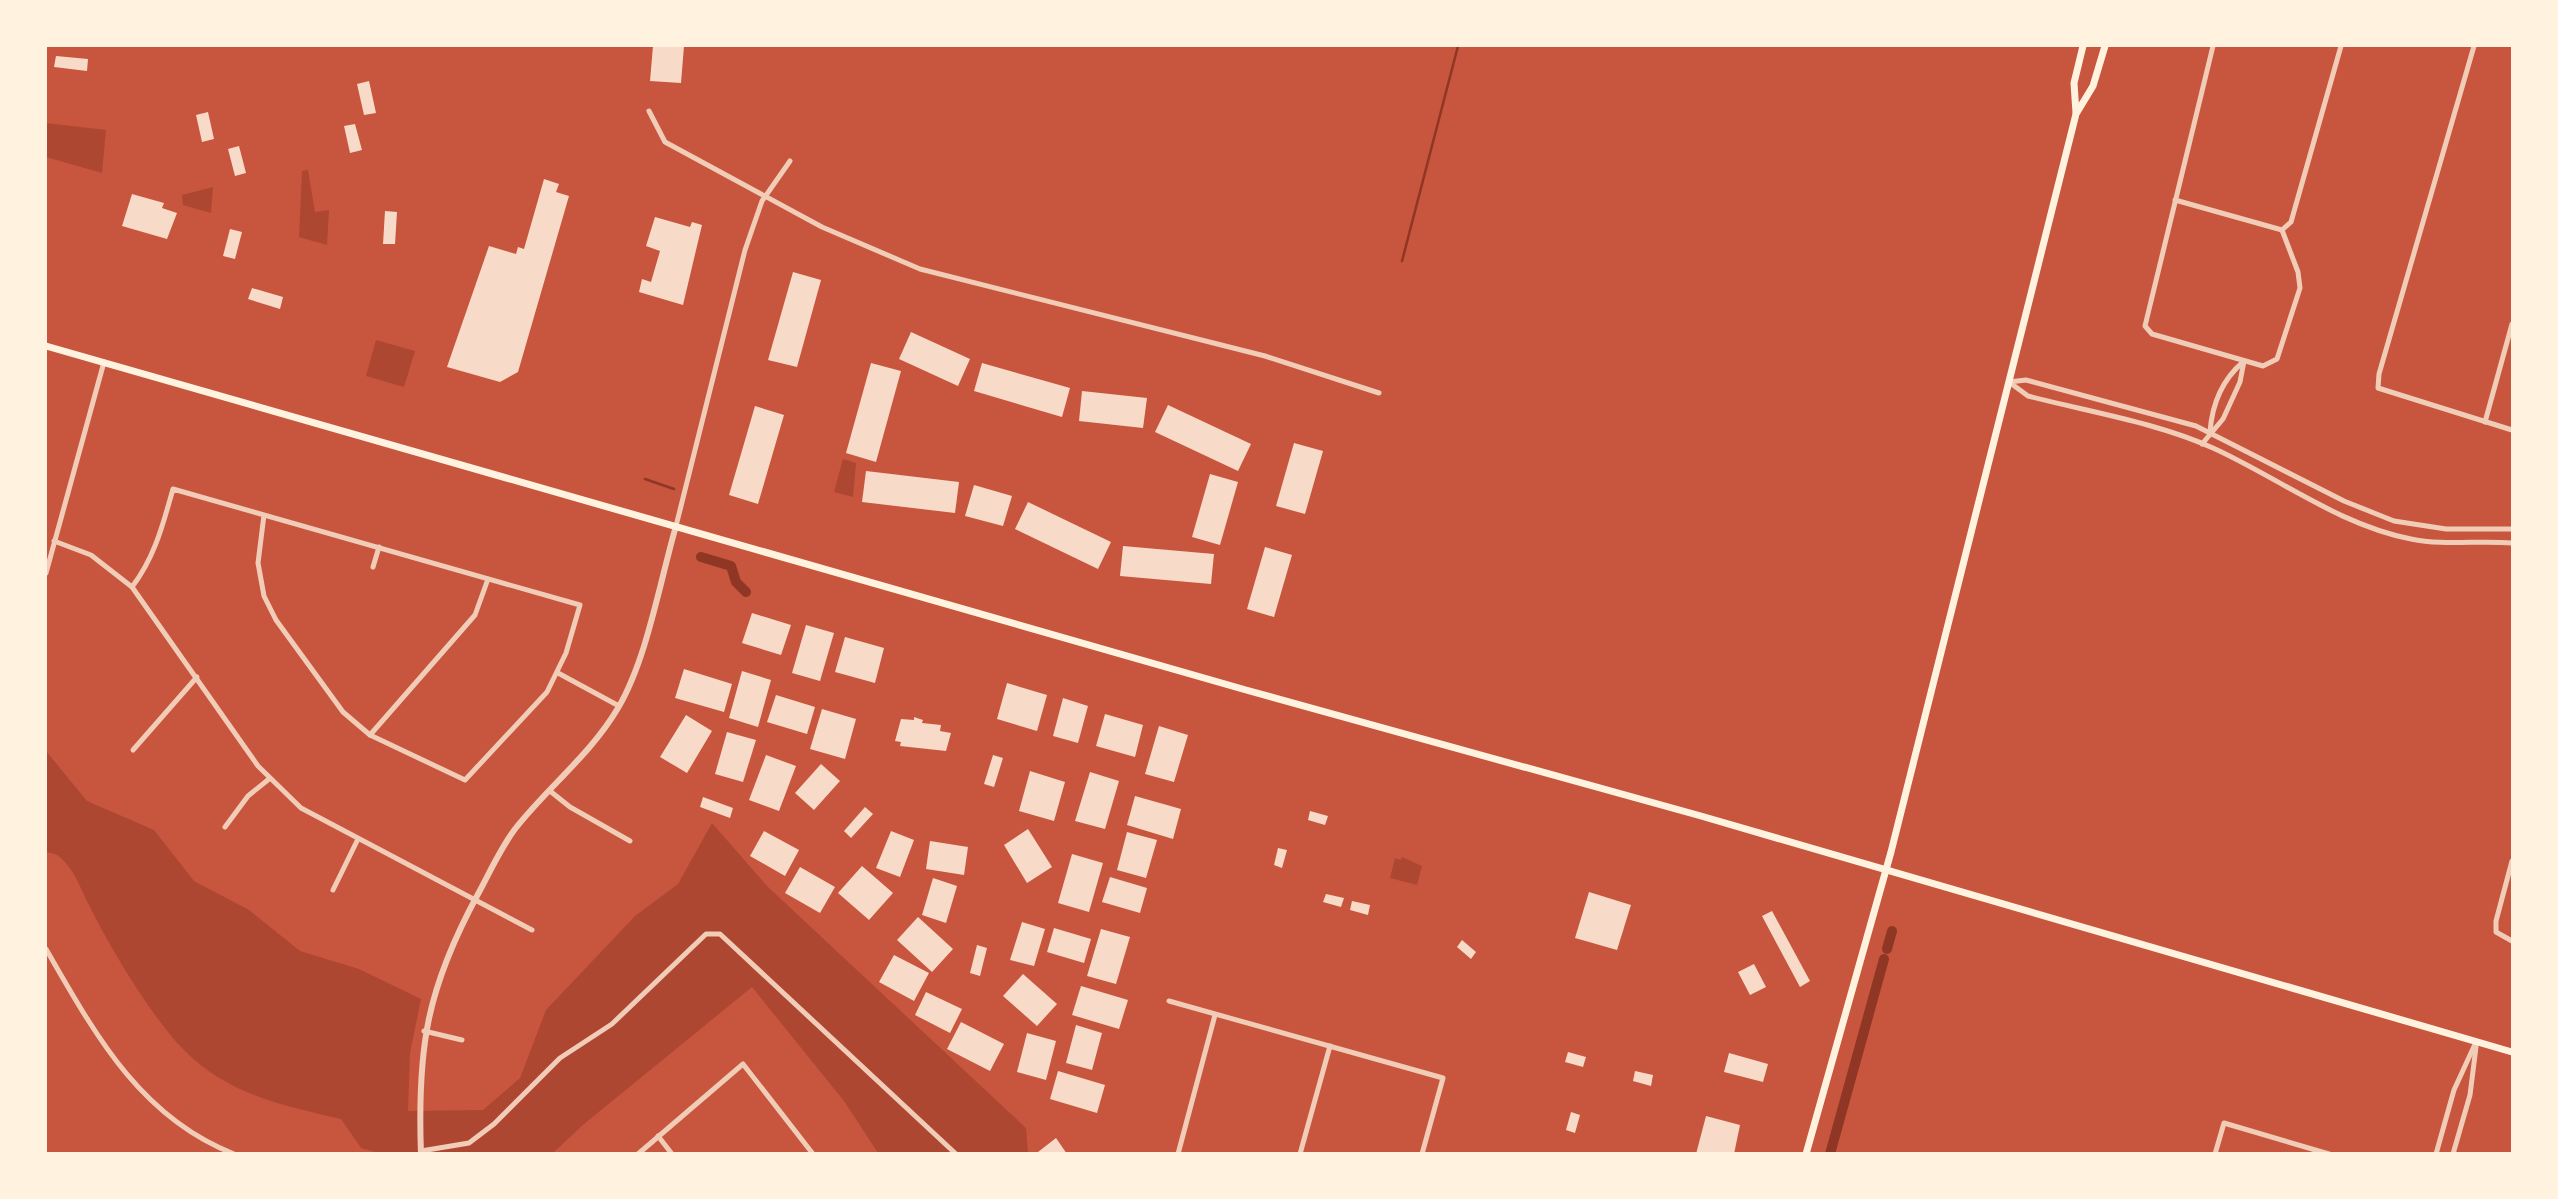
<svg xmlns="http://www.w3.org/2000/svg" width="2558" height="1199" viewBox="0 0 2558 1199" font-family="Barlow,sans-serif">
	<rect width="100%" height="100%" fill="#c8553d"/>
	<g fill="#ae4732">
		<polygon points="46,123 106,130 102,173 46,157"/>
		<polygon points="308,170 315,212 329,210 327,245 299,237 302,171"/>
		<polygon points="213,187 211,213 183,205 182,195"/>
		<polygon points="376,340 415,351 404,387 366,376"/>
		<polygon points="843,459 856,463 853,497 834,492"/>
		<path d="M 46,751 L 87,801 L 154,830 L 194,881 L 249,910 L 300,951 L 359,969 L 421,999 L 410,1053 L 408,1111 L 483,1110 L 520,1078 L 546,1010 L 635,916 L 678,884 L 712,823 L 768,887 L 1026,1128 L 1028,1153 L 878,1153 L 844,1101 L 752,987 L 584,1124 L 553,1153 L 382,1154 L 361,1148 L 341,1119 C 282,1105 228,1095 183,1049 C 153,1019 109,946 90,907 C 81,890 75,870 60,857 C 57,854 50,853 46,852 Z"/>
		<polygon points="1402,857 1422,866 1417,885 1390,878 1395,858 1401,860"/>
	</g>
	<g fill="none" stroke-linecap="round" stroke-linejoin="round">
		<g stroke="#8f3625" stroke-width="2.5">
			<polyline points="1402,261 1458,46"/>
			<polyline points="645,479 674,489"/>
		</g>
		<g stroke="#8f3625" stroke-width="10">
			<polyline points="701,557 731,566 736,582 746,592"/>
			<polyline points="1887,949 1892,931"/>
			<polyline points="1830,1154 1884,959"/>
		</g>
	</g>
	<g fill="#f7dbc8">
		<polygon points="653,46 684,46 681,83 650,81"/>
		<polygon points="56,56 88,59 87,71 54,67"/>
		<polygon points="369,81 376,113 364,115 357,84"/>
		<polygon points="208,112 214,139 202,142 196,115"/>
		<polygon points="355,124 362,150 350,153 344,126"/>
		<polygon points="239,146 246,173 235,176 228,149"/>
		<polygon points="544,179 559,184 556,192 569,196 518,372 500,382 447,367 489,246 516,254 518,247 524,249"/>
		<polygon points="132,194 164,203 162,208 177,213 167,239 122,226"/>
		<polygon points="385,211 397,212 395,244 383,244"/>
		<polygon points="655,217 690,227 692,222 702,225 683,305 639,292 642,279 651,282 660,251 646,246"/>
		<polygon points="230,229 242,232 235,259 223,256"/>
		<polygon points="793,272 821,280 797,367 768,360"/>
		<polygon points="252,288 283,297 280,309 248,299"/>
		<polygon points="911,332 970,359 958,386 899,359"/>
		<polygon points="871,363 901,371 876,462 846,453"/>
		<polygon points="982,363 1070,388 1062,417 974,391"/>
		<polygon points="1082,391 1147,398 1143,428 1079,421"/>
		<polygon points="1168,405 1251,444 1238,471 1155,432"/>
		<polygon points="755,406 784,415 758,504 729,495"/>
		<polygon points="1294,443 1323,451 1305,514 1276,506"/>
		<polygon points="866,471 959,482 955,513 862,502"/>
		<polygon points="1210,474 1238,482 1220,545 1192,537"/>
		<polygon points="974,485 1012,496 1003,526 965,516"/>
		<polygon points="1028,502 1111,542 1098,569 1015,529"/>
		<polygon points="1123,546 1214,554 1211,584 1120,576"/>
		<polygon points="1265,547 1292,555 1274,617 1247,609"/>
		<polygon points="752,613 791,625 781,655 742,643"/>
		<polygon points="806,625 834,633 820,681 792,673"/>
		<polygon points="845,637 884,648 875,683 835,672"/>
		<polygon points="684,669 732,684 724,712 675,698"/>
		<polygon points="742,671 771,680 758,727 729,718"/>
		<polygon points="1007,683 1047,695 1037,731 997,719"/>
		<polygon points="776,695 815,707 807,734 767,722"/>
		<polygon points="1063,698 1088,706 1078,743 1053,736"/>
		<polygon points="822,709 856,719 845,759 810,749"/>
		<polygon points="1105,714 1143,725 1135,757 1096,746"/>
		<polygon points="686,715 712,731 687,773 660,757"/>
		<polygon points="914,717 923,720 922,723 941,725 940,731 951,733 946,751 900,746 901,742 895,741 901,719 914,720"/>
		<polygon points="1159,726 1188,735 1174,782 1145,774"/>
		<polygon points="727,732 756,740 743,782 715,774"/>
		<polygon points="766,755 796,766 779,811 749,800"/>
		<polygon points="993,755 1003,758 994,787 984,784"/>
		<polygon points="821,764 840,781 814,810 795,793"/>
		<polygon points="1030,771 1065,782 1054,821 1019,811"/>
		<polygon points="1090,772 1119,781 1105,829 1075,821"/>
		<polygon points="1135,796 1181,809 1173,839 1127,825"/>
		<polygon points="703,797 733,808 730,818 700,807"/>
		<polygon points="865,807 873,814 851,838 844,831"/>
		<polygon points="1310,811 1328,816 1325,825 1308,820"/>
		<polygon points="1028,829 1052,867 1027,883 1004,845"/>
		<polygon points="764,831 799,850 785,876 750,856"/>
		<polygon points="891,831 914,840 900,877 876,868"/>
		<polygon points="1127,832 1157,840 1146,878 1117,870"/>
		<polygon points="930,841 968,847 964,875 926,869"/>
		<polygon points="1278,848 1287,850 1282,868 1274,865"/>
		<polygon points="1072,854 1103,863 1089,912 1058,903"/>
		<polygon points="862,866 893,893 869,920 838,893"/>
		<polygon points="800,867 835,887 820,913 785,893"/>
		<polygon points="1110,877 1147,888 1140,913 1102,902"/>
		<polygon points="933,878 957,886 946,923 922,915"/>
		<polygon points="1589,892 1631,905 1617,950 1575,938"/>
		<polygon points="1326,894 1344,898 1341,907 1323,902"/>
		<polygon points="1352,901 1370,905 1368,915 1350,910"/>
		<polygon points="1772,911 1810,981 1800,987 1762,916"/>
		<polygon points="918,917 953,949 932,972 897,940"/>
		<polygon points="1022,922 1045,929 1034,966 1010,960"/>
		<polygon points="1054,928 1091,939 1084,963 1047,952"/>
		<polygon points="1101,929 1130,937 1116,984 1087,976"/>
		<polygon points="1462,940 1476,952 1471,959 1457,947"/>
		<polygon points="977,945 987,948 980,976 970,973"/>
		<polygon points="894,955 929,973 914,1001 879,982"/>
		<polygon points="1754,964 1766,987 1750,995 1738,972"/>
		<polygon points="1023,974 1057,1004 1037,1026 1003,996"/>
		<polygon points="1081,986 1128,1000 1119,1029 1072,1015"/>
		<polygon points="926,992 962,1009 950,1033 915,1015"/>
		<polygon points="961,1022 1004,1044 990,1071 947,1049"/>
		<polygon points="1076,1025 1102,1033 1092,1070 1066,1063"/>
		<polygon points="1027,1033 1056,1041 1046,1080 1017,1072"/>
		<polygon points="1568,1052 1586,1057 1583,1067 1565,1062"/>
		<polygon points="1729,1053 1768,1064 1763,1082 1724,1072"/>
		<polygon points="1058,1071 1105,1085 1097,1113 1050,1099"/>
		<polygon points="1635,1071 1653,1075 1651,1086 1633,1081"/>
		<polygon points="1571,1112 1580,1115 1575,1133 1566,1130"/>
		<polygon points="1706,1116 1740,1125 1734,1154 1696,1154"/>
		<polygon points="1056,1138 1067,1154 1040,1154 1038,1152"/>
	</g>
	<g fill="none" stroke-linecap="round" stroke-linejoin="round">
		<g stroke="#f1ccb7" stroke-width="5">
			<polyline points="2213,46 2145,326 2152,334 2263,366 2277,359 2300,288 2298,272 2282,230 2291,222 2341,46"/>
			<polyline points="2474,46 2379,374 2378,388 2512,430"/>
			<polyline points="649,111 665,142 822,227 920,269 1265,356 1379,393"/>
			<polyline points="2175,200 2282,230"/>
			<path d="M 2009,382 L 2028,396 C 2089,412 2155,422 2213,448 C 2279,478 2339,525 2411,539 C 2444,546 2479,540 2512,543"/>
			<polyline points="2009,382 2026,380 2196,426 2344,501 2394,521 2446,529 2512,529"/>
			<polyline points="2485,422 2512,324"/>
			<path d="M 2210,432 C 2212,405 2222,380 2243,362"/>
			<polyline points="2202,444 2223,419 2240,382 2244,361"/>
			<polyline points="676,526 745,250 762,201 790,161"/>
			<polyline points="54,541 91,555 132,587 258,766 301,808 532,930"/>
			<polyline points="373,567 379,547"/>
			<polyline points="46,573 104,362"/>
			<path d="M 132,587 C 155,557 163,524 173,489 C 309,528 445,566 580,605 L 566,653 L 547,692 L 465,780 L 370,735 L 343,712 L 276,620 L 264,596 L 258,563 L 264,515"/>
			<polyline points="558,673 619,706"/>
			<polyline points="370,735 475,615 488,579"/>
			<polyline points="133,750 197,677"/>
			<polyline points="550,791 570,807 630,841"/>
			<polyline points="225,827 248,796 269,779"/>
			<polyline points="2512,861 2496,921 2496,932 2512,941"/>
			<polyline points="333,890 358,839"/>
			<path d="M 46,949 C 94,1032 139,1117 234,1154"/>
			<polyline points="1169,1001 1443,1078 1422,1154"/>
			<polyline points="424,1031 462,1040"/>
			<polyline points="658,1136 672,1154"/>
			<polyline points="421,1151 469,1143 494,1124 560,1058 612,1024 706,934 720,934 956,1154"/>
			<polyline points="638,1154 743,1064 813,1154"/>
			<polyline points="1178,1154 1215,1015"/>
			<polyline points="1300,1154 1330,1046"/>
			<polyline points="2215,1154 2224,1123 2329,1154"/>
			<polyline points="2436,1154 2454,1090 2476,1042"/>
			<polyline points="2453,1154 2470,1095 2476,1047"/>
		</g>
		<path stroke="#f1ccb7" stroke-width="6" d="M 421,1154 C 417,1047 427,988 478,894 C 490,872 500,849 515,829 C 548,787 591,754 618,708 C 647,659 660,581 676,526"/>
		<g stroke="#fff3e0" stroke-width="7">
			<polyline points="2076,113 2074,83 2083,46"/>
			<polyline points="46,346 1246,690 1701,816 2512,1052"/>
			<polyline points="1806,1154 1891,852 2076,114 2093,86 2105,46"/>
		</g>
	</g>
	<rect width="2558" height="1199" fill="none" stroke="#fff3e0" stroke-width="94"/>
</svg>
